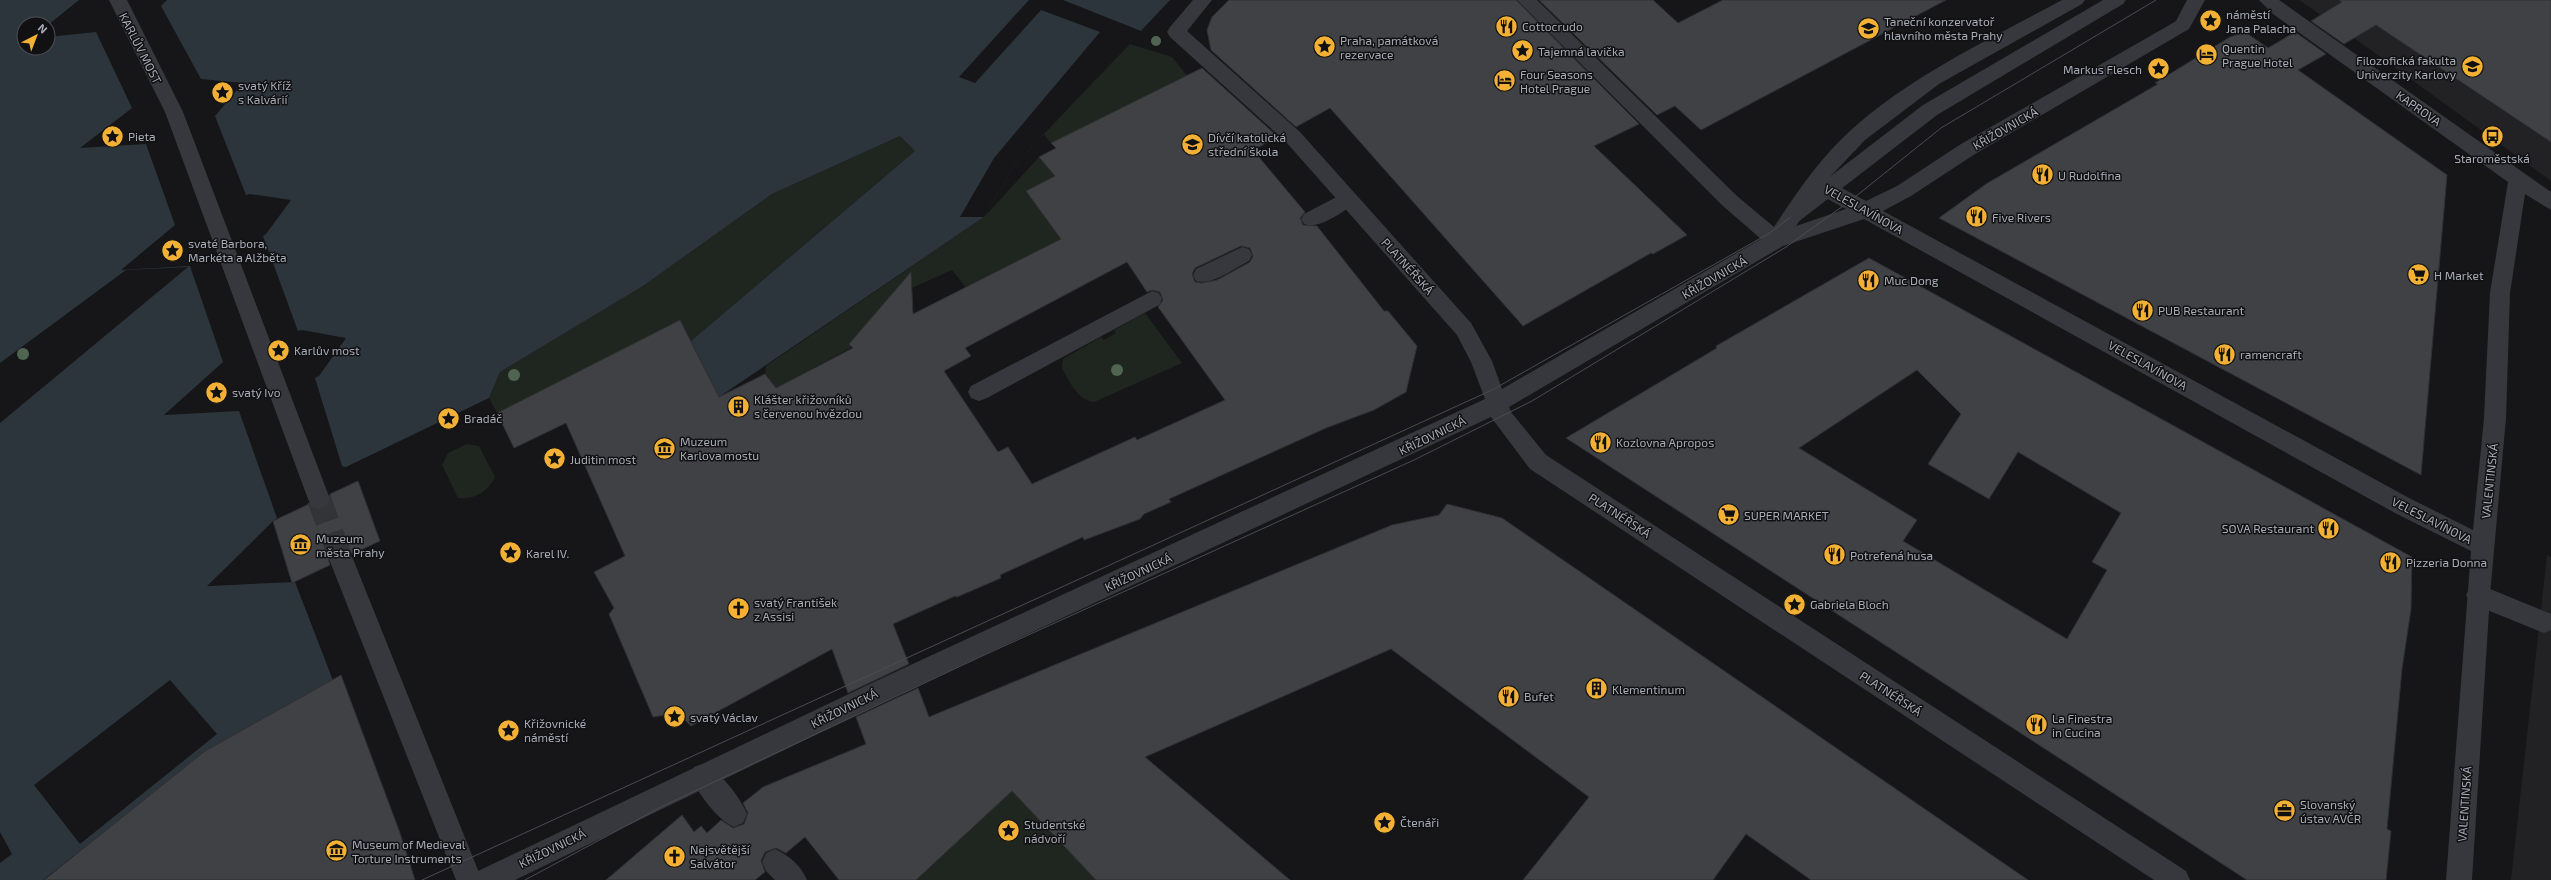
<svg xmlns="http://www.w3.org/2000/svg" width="2551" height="880" viewBox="0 0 2551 880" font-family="'Exo 2',sans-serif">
	<rect width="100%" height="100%" fill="#161618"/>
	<g fill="#222225">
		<polygon points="2299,0 2551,0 2551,181 2357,40"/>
		<polygon points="2547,555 2551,557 2551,880 2511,880"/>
	</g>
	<g fill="#1e261f">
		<polygon points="1130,44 1172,57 1192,82 1051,143 1044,134"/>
		<polygon points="900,136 915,151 691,341 680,320 497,413 489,398 500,372 643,286 772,194"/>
		<polygon points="1039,157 1055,176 1026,191 1051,225 1064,237 967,289 952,270 905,291 852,347 776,388 765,374 766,366 984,217"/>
		<path d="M 1145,313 L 1182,363 L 1094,402 C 1077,400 1070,382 1062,368 L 1063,359 L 1101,337 L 1104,340 L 1116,333 L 1114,330 Z"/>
		<path d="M 467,444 L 479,446 L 495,477 C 488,492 474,500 458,498 L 442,465 L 448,453 Z"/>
		<polygon points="1012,791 1096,880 916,880"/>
	</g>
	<path fill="#2c353c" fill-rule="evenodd" d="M 0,0 L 1170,0 L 1014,166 L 984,217 L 719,397 L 691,341 L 915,151 L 900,136 L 772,194 L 643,286 L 500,372 L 489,398 L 348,466 L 273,521 L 208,586 L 295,581 L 333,680 L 72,857 L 43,880 L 0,880 L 0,863 L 12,854 L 0,832 L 0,423 L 188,267 L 126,270 L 0,363 ZM 24,24 L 48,24 L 48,48 L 24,48 Z"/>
	<g fill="#161618">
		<polygon points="79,0 167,0 161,6 201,79 243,83 215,116 246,195 250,194 291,200 266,234 263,236 298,331 302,330 346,338 319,376 315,378 342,466 349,468 274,522 212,584 297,580 335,679 333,680 295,582 207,586 277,518 239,411 164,415 223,362 190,266 121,270 175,225 146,144 80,148 132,108 96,32 48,37 48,25"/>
		<polygon points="1029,0 1063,0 1141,31 1014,166 984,217 960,217 994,158 1100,32 1041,10 975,83 959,77"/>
		<polygon points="170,680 217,734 80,844 34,785"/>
	</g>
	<g fill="#404145" stroke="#303034" fill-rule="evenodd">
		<polygon points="1229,0 1516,0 1639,124 1594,146 1687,235 1653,254 1651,253 1523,326 1330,108 1296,127 1211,50 1207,30 1212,17"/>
		<polygon points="1539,0 1653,0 1678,23 1723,0 1946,0 1701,130 1675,106 1657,115"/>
		<polygon points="2339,0 2551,0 2551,142 2376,25 2344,44 2311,21 2342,2"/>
		<polygon points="2245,32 2268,48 2295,32 2326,54 2298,70 2447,175 2421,475 1939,218 1986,184 2158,84 2155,83 2230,37"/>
		<path d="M 1202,68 L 1278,137 L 1253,150 L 1305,212 L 1300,218 L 1303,225 L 1317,226 L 1384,311 L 1388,311 L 1417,346 L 1406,392 L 1374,410 L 1326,428 L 1169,499 L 1171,502 L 1144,514 L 1140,519 L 1084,540 L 1083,537 L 1000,575 L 1001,578 L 957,597 L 955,596 L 893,624 L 909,664 L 848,693 L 832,649 L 691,726 L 678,713 L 653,717 L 609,614 L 614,608 L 594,572 L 625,556 L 566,423 L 514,448 L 497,413 L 680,320 L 719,397 L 765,374 L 776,388 L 853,348 L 849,344 L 911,272 L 913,314 L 1061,239 L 1026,191 L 1055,176 L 1039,157 L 1056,148 L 1051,143 ZM 1241,246 L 1250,248 L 1253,256 L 1250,262 L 1217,280 L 1202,283 L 1195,282 L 1192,274 L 1195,268 ZM 1127,262 L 1147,292 L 1152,290 L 1160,292 L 1163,300 L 1158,307 L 1225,400 L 1137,440 L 1135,437 L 1032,484 L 1008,447 L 998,452 L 944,371 L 971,356 L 965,348 Z"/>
		<path d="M 1869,258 L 2412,557 L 2411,609 L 2402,669 L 2387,829 L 2391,831 L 2386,880 L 2247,880 L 1566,438 L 1717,348 L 1716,346 ZM 1917,370 L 1961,414 L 1928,464 L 1989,499 L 2018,452 L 2121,513 L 2092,562 L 2107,570 L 2067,639 L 1903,541 L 1917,520 L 1799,448 Z"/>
		<polygon points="358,481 380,541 352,554 350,551 342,548 332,551 328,558 330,565 292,583 273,521 309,504 310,507 318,510 328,507 331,500 330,494"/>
		<polygon points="1447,504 1502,518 2028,880 1811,880 1746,834 1713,880 1523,880 1589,797 1391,649 1145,757 1290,880 1096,880 1012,791 916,880 839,880 805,837 786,853 776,848 765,852 761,861 765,872 755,880 606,880 682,815 694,832 701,826 707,833 721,820 733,828 744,824 748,813 743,803 763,787 866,744 856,717 918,688 929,717 1392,525 1439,515"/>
		<polygon points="341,675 400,833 415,880 44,880 205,751"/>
	</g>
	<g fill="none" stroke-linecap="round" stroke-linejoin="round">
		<polyline stroke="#333438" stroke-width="24" stroke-dasharray="24 12" stroke-linecap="butt" points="319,499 341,559"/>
		<g fill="#37383d" fill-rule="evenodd">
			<polygon points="2103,0 2126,0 2123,4 1937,115 1798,222 1791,225 1784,222 1781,217 1784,212 1923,105"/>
			<path d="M 1348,191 L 1355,194 L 1358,199 L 1355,204 C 1341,212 1320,230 1304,224 L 1301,219 L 1304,214 Z"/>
			<path d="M 1242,247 L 1249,249 L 1252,255 L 1249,261 C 1235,268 1212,286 1196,281 L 1193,275 L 1196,269 Z"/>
			<polygon points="1152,291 1159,293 1162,299 1159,305 987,398 979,401 971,398 968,392 971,386"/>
			<polygon points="2478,584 2551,614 2551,630 2544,633 2470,603 2466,595 2470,587"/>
			<path d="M 703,764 C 720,771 740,797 747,814 L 743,823 L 734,827 C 717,820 698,793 690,776 L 694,767 Z"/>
			<path d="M 775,849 C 789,855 801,866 807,880 L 775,880 L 766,871 L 762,862 L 766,853 Z"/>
		</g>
		<g fill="#37383d" fill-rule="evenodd">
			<polygon points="109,0 127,0 183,112 330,499 327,506 319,509 311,506 308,499 165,112"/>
			<polygon points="1193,0 1212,0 1187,31 1300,132 1303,137 1300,142 1293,144 1286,142 1170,37 1167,32 1170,27"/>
			<polygon points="341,549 349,552 353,559 482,880 456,880 329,559 333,552"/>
		</g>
		<path fill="#37383d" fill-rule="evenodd" d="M 1517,0 L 1537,0 L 1737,196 L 1774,227 C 1797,192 1820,158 1851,130 C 1912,75 1990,39 2062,0 L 2085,0 L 2082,4 L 1939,84 L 1865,140 L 1827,180 L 1866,201 L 1897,186 L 1961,144 L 2166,27 L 2176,21 L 2187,0 L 2205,0 L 2189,29 L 1975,154 L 1911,196 L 1883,211 L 2411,499 L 2473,530 L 2484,418 L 2490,293 L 2508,182 L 2273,14 L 2259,0 L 2279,0 L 2551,192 L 2551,210 L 2525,194 L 2510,293 L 2506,418 L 2490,595 L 2472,880 L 2446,880 L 2471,551 L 2395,513 L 1864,219 L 1783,246 L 1509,407 L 1511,412 L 1546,455 L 2186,871 L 2190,880 L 2154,880 L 1530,469 L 1491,417 L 894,697 L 515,880 L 474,880 L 478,871 L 876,681 L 1485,399 L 1471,362 L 1457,335 L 1286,142 L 1283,137 L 1286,132 L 1293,130 L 1300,132 L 1471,323 L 1492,361 L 1502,389 L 1761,239 L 1723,206 ZM 1817,193 L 1846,209 L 1796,226 Z"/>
		<g stroke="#4a4c52" stroke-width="1">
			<polyline points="422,880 1492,390 1768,234 1791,217"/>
			<polyline points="525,880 663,806 982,656 1414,460 1532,401 1786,247 1850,201 1941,128 2156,0"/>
		</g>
	</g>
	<g fill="#506452">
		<circle cx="1156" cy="41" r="5"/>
		<circle cx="23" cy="354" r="6"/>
		<circle cx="1117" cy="370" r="6"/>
		<circle cx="514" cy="375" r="6"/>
	</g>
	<defs>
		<symbol id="sight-disc" viewBox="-11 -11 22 22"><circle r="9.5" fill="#f2b134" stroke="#111113"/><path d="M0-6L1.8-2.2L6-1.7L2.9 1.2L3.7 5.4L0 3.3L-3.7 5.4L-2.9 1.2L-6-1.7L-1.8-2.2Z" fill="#111"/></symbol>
		<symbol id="restaurant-disc" viewBox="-11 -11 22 22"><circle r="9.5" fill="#f2b134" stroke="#111113"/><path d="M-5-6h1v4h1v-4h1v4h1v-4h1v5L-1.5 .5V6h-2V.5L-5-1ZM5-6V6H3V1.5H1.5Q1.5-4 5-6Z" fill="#111"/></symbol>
		<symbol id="school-disc" viewBox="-11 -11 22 22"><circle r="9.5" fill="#f2b134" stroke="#111113"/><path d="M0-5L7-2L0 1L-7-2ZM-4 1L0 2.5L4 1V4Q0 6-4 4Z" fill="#111"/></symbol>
		<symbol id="hotel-disc" viewBox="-11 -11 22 22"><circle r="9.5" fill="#f2b134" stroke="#111113"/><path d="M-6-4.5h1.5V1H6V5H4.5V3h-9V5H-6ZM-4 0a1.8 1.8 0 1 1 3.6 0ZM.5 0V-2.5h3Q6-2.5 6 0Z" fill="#111"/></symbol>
		<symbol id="university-disc" viewBox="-11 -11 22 22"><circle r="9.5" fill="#f2b134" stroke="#111113"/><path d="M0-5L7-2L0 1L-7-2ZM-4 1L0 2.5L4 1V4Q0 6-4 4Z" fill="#111"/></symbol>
		<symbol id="bus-disc" viewBox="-11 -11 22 22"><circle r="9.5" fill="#f2b134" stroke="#111113"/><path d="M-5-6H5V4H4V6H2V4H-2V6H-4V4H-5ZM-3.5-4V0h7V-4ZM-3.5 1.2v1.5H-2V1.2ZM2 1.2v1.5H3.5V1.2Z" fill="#111"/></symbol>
		<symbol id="supermarket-disc" viewBox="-11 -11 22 22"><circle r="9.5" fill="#f2b134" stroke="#111113"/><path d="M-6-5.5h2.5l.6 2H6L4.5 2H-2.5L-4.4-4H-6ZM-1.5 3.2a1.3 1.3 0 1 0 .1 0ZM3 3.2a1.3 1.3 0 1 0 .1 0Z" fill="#111"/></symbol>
		<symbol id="building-disc" viewBox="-11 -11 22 22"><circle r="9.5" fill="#f2b134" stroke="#111113"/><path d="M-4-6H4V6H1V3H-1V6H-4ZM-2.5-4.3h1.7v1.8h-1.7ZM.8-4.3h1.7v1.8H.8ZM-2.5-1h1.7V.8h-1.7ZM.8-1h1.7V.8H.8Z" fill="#111"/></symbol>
		<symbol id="museum-disc" viewBox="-11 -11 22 22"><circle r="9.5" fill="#f2b134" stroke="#111113"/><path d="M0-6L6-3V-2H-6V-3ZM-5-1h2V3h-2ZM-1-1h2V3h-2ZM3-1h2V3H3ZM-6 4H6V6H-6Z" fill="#111"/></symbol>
		<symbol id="church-disc" viewBox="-11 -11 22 22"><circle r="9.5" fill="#f2b134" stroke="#111113"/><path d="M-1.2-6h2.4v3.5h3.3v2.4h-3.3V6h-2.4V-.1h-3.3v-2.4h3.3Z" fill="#111"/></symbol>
		<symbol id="office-disc" viewBox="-11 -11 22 22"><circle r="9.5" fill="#f2b134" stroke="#111113"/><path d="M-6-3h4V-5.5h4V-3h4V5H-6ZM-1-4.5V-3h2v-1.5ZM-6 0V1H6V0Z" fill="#111"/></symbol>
	</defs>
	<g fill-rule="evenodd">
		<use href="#sight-disc" x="2198" y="8" width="25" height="25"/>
		<use href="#restaurant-disc" x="1494" y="14" width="25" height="25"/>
		<use href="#school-disc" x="1856" y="16" width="25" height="25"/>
		<use href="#sight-disc" x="1312" y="34" width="25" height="25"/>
		<use href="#sight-disc" x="1510" y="38" width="25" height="25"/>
		<use href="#hotel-disc" x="2194" y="42" width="25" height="25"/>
		<use href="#university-disc" x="2460" y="54" width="25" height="25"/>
		<use href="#sight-disc" x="2146" y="56" width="25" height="25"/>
		<use href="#hotel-disc" x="1492" y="68" width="25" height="25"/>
		<use href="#sight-disc" x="210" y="80" width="25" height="25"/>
		<use href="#sight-disc" x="100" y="124" width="25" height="25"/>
		<use href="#bus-disc" x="2480" y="124" width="25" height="25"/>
		<use href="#school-disc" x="1180" y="132" width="25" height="25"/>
		<use href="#restaurant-disc" x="2030" y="162" width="25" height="25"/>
		<use href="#restaurant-disc" x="1964" y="204" width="25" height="25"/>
		<use href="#sight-disc" x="160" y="238" width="25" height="25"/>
		<use href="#supermarket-disc" x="2406" y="262" width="25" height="25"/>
		<use href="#restaurant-disc" x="1856" y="268" width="25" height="25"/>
		<use href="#restaurant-disc" x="2130" y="298" width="25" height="25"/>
		<use href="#sight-disc" x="266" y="338" width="25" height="25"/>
		<use href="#restaurant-disc" x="2212" y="342" width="25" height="25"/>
		<use href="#sight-disc" x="204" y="380" width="25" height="25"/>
		<use href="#building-disc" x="726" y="394" width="25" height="25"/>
		<use href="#sight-disc" x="436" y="406" width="25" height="25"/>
		<use href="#restaurant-disc" x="1588" y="430" width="25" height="25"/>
		<use href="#museum-disc" x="652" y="436" width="25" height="25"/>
		<use href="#sight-disc" x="542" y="446" width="25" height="25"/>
		<use href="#supermarket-disc" x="1716" y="502" width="25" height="25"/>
		<use href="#restaurant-disc" x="2316" y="516" width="25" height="25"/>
		<use href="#museum-disc" x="288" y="532" width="25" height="25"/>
		<use href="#sight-disc" x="498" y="540" width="25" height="25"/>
		<use href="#restaurant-disc" x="1822" y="542" width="25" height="25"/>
		<use href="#restaurant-disc" x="2378" y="550" width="25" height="25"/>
		<use href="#sight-disc" x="1782" y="592" width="25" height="25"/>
		<use href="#church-disc" x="726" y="596" width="25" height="25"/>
		<use href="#building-disc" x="1584" y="676" width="25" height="25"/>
		<use href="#restaurant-disc" x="1496" y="684" width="25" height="25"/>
		<use href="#sight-disc" x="662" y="704" width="25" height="25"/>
		<use href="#restaurant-disc" x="2024" y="712" width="25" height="25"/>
		<use href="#sight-disc" x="496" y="718" width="25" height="25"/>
		<use href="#office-disc" x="2272" y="798" width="25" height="25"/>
		<use href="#sight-disc" x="1372" y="810" width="25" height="25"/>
		<use href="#sight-disc" x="996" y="818" width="25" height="25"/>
		<use href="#museum-disc" x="324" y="838" width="25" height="25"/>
		<use href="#church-disc" x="662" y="844" width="25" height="25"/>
	</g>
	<g text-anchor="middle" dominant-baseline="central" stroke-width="3" stroke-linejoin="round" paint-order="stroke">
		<g font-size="12" fill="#a8adb8" stroke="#111113" text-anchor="start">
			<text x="2226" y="14">náměstí<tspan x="2226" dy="14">Jana Palacha</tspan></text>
			<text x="1884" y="21">Taneční konzervatoř<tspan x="1884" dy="14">hlavního města Prahy</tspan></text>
			<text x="1522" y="26">Cottocrudo</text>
			<text x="1340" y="40">Praha, památková<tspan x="1340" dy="14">rezervace</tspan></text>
			<text x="2222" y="48">Quentin<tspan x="2222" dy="14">Prague Hotel</tspan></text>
			<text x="1538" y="51">Tajemná lavička</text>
			<text x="2456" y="60" text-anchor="end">Filozofická fakulta<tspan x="2456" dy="14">Univerzity Karlovy</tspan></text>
			<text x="2142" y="69" text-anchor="end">Markus Flesch</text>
			<text x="1520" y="74">Four Seasons<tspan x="1520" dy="14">Hotel Prague</tspan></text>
			<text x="238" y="85">svatý Kříž<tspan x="238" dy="14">s Kalvárií</tspan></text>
			<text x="128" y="136">Pieta</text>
			<text x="1208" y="137">Dívčí katolická<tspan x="1208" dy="14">střední škola</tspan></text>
			<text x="2492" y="158" text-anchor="middle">Staroměstská</text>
			<text x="2058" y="175">U Rudolfina</text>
			<text x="1992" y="217">Five Rivers</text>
			<text x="188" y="243">svaté Barbora,<tspan x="188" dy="14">Markéta a Alžběta</tspan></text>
			<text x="2434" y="275">H Market</text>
			<text x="1884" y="280">Muc Dong</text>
			<text x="2158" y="310">PUB Restaurant</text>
			<text x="294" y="350">Karlův most</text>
			<text x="2240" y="354">ramencraft</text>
			<text x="232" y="392">svatý Ivo</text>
			<text x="754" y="399">Klášter křižovníků<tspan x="754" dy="14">s červenou hvězdou</tspan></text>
			<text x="464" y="418">Bradáč</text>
			<text x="680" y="441">Muzeum<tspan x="680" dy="14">Karlova mostu</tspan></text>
			<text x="1616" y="442">Kozlovna Apropos</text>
			<text x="570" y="459">Juditin most</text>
			<text x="1744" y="515">SUPER MARKET</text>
			<text x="2314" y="528" text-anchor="end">SOVA Restaurant</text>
			<text x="316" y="538">Muzeum<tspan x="316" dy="14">města Prahy</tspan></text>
			<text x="526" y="553">Karel IV.</text>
			<text x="1850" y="555">Potrefená husa</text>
			<text x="2406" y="562">Pizzeria Donna</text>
			<text x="754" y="602">svatý František<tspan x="754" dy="14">z Assisi</tspan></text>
			<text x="1810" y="604">Gabriela Bloch</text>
			<text x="1612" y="689">Klementinum</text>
			<text x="1524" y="696">Bufet</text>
			<text x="690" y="717">svatý Václav</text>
			<text x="2052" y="718">La Finestra<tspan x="2052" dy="14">in Cucina</tspan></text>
			<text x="524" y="723">Křižovnické<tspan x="524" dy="14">náměstí</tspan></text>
			<text x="2300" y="804">Slovanský<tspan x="2300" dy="14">ústav AVČR</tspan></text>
			<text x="1400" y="822">Čtenáři</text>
			<text x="1024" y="824">Studentské<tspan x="1024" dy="14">nádvoří</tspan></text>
			<text x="352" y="844">Museum of Medieval<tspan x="352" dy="14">Torture Instruments</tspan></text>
			<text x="690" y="849">Nejsvětější<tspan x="690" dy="14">Salvátor</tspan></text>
		</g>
		<g font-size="12" fill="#a8adb8" stroke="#111113">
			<text transform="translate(141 48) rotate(63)">KARLŮV MOST</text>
			<text transform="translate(2419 108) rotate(35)">KAPROVA</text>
			<text transform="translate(2005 128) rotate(-30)">KŘIŽOVNICKÁ</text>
			<text transform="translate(1864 209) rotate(29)">VELESLAVÍNOVA</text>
			<text transform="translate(1408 266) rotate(48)">PLATNÉŘSKÁ</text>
			<text transform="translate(1714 277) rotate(-30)">KŘIŽOVNICKÁ</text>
			<text transform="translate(2148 365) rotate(29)">VELESLAVÍNOVA</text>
			<text transform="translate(1432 435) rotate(-26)">KŘIŽOVNICKÁ</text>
			<text transform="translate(2489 481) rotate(-84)">VALENTINSKÁ</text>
			<text transform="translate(1620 515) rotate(33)">PLATNÉŘSKÁ</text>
			<text transform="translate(2432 520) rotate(27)">VELESLAVÍNOVA</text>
			<text transform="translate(1138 572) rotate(-25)">KŘIŽOVNICKÁ</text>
			<text transform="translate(1891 693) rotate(33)">PLATNÉŘSKÁ</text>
			<text transform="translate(844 708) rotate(-26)">KŘIŽOVNICKÁ</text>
			<text transform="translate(2464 804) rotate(-86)">VALENTINSKÁ</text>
			<text transform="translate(552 848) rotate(-26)">KŘIŽOVNICKÁ</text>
		</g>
	</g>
	<g transform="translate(36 36) rotate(42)"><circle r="19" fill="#111113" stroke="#4d4f55"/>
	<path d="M0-3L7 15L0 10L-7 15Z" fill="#f2b134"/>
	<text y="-6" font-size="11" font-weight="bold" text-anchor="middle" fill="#a8adb8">N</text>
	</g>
</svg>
